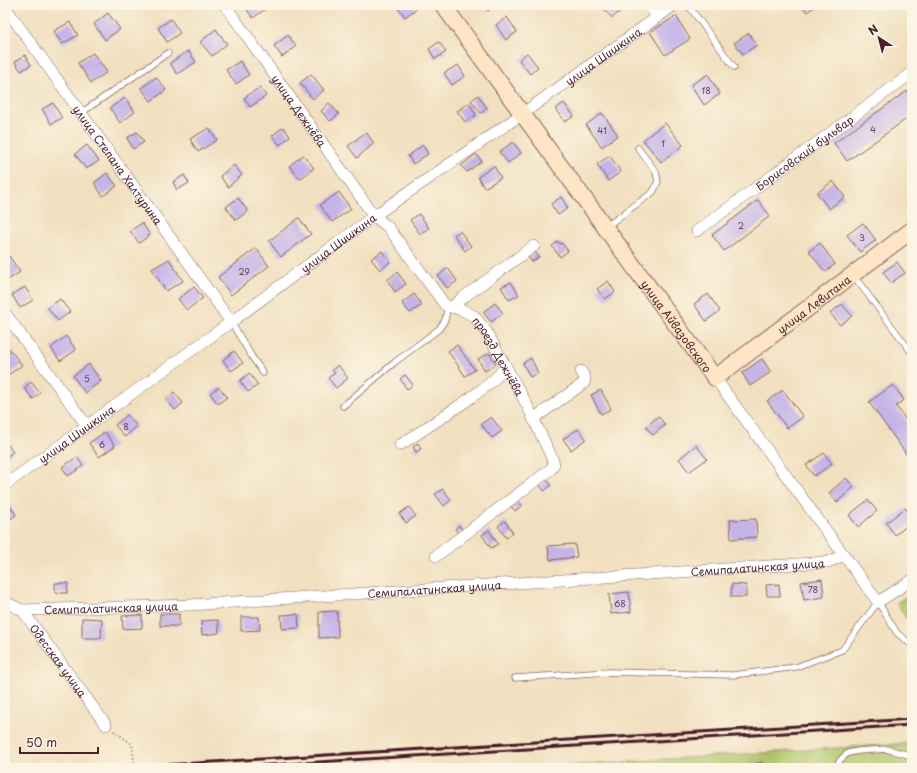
<svg xmlns="http://www.w3.org/2000/svg" width="917" height="773" viewBox="0 0 917 773" font-family="'Playpen Sans',sans-serif">
	<rect width="100%" height="100%" fill="#fcf5e5"/>
	<filter id="ink" filterUnits="userSpaceOnUse"><feTurbulence type="fractalNoise" baseFrequency=".025" numOctaves="2"/><feDisplacementMap in="SourceGraphic" scale="8" xChannelSelector="R" yChannelSelector="G"/><feConvolveMatrix kernelMatrix="1 2 1 2 8 2 1 2 1" color-interpolation-filters="sRGB"/></filter>
	<filter id="wash" filterUnits="userSpaceOnUse"><feTurbulence type="fractalNoise" baseFrequency=".012" numOctaves="4" result="noise"/><feDisplacementMap in="SourceGraphic" scale="16" xChannelSelector="R" yChannelSelector="G"/><feGaussianBlur stdDeviation="0.9" result="paint"/><feColorMatrix in="noise" values="0 0 0 0 0 0 0 0 0 0 0 0 0 0 0 0 0 1.4 0 .05"/><feComposite in="paint" operator="in"/></filter>
	<g filter="url(#wash)">
		<rect width="100%" height="100%" fill="#f1e0bf"/>
		<g fill="#aec469" stroke="#7c724a">
			<polygon points="912,592 912,627 897,603"/>
			<polygon points="912,743 912,768 534,768"/>
		</g>
		<g id="blocks">
			<g fill="#c4b4e7">
				<polygon points="249,5 267,5 268,7 253,18 246,8"/>
				<polygon points="396,5 413,5 416,9 405,17"/>
				<polygon points="483,5 494,5 488,11"/>
				<polygon points="600,5 622,5 624,8 612,18"/>
				<polygon points="802,5 817,5 807,12"/>
				<polygon points="108,13 120,29 105,40 94,24"/>
				<polygon points="676,16 690,39 665,55 650,32"/>
				<polygon points="507,17 517,32 506,40 496,25"/>
				<polygon points="171,19 180,33 167,42 158,28"/>
				<polygon points="70,22 78,35 62,44 54,31"/>
				<polygon points="216,29 227,44 212,56 200,42"/>
				<polygon points="749,33 757,45 743,54 734,43"/>
				<polygon points="288,35 296,46 282,57 274,46"/>
				<polygon points="439,42 446,52 435,59 429,49"/>
				<polygon points="188,51 196,62 177,74 170,63"/>
				<polygon points="93,53 107,72 91,83 78,63"/>
				<polygon points="527,53 538,67 530,74 519,60"/>
				<polygon points="25,55 31,65 21,71 15,62"/>
				<polygon points="240,61 249,75 236,84 226,70"/>
				<polygon points="458,65 465,76 452,85 444,73"/>
				<polygon points="311,74 324,90 313,99 300,83"/>
				<polygon points="708,74 720,94 704,105 691,85"/>
				<polygon points="156,77 166,90 151,101 141,88"/>
				<polygon points="260,87 266,96 250,107 244,98"/>
				<polygon points="907,91 912,98 912,115 847,161 834,143"/>
				<polygon points="478,95 487,108 481,113 471,101"/>
				<polygon points="125,98 135,112 120,123 110,108"/>
				<polygon points="53,103 62,118 51,124 42,109"/>
				<polygon points="329,103 339,114 330,121 321,111"/>
				<polygon points="469,103 476,115 465,122 457,111"/>
				<polygon points="564,103 574,116 565,122 555,109"/>
				<polygon points="602,113 618,135 602,147 586,125"/>
				<polygon points="665,123 683,145 661,162 643,140"/>
				<polygon points="283,127 290,136 280,145 272,136"/>
				<polygon points="209,128 217,140 198,152 190,139"/>
				<polygon points="137,132 144,142 133,149 127,138"/>
				<polygon points="366,132 374,143 357,158 348,146"/>
				<polygon points="513,142 521,153 508,163 499,152"/>
				<polygon points="87,145 99,161 86,169 75,154"/>
				<polygon points="423,145 428,154 413,164 408,156"/>
				<polygon points="476,154 482,161 467,172 461,166"/>
				<polygon points="303,155 314,168 300,179 289,166"/>
				<polygon points="610,156 621,172 608,181 597,164"/>
				<polygon points="234,165 242,175 228,187 220,176"/>
				<polygon points="494,166 501,178 484,188 478,177"/>
				<polygon points="107,173 117,186 103,196 94,183"/>
				<polygon points="184,175 189,183 177,190 173,182"/>
				<polygon points="833,181 845,197 829,209 817,193"/>
				<polygon points="339,192 351,209 332,222 320,205"/>
				<polygon points="561,197 568,208 558,215 551,204"/>
				<polygon points="238,198 248,211 236,220 226,207"/>
				<polygon points="758,200 770,216 724,251 712,235"/>
				<polygon points="419,214 429,228 420,234 410,220"/>
				<polygon points="299,218 311,234 281,257 269,241"/>
				<polygon points="142,223 150,235 139,243 130,231"/>
				<polygon points="863,223 876,240 860,252 847,235"/>
				<polygon points="460,231 471,246 465,251 454,235"/>
				<polygon points="558,241 560,244 562,243 568,251 560,257 552,246"/>
				<polygon points="820,243 835,264 825,272 809,251"/>
				<polygon points="256,248 269,266 231,295 218,277"/>
				<polygon points="382,251 390,262 380,270 371,259"/>
				<polygon points="535,252 539,257 532,262 528,257"/>
				<polygon points="9,256 20,272 5,282 5,259"/>
				<polygon points="169,259 183,281 166,291 152,269"/>
				<polygon points="897,262 905,273 891,283 883,272"/>
				<polygon points="448,268 457,281 447,288 438,276"/>
				<polygon points="397,272 406,284 395,292 387,280"/>
				<polygon points="608,281 615,292 605,299 597,289"/>
				<polygon points="511,282 519,295 509,300 501,287"/>
				<polygon points="25,287 33,300 20,308 12,295"/>
				<polygon points="194,287 203,298 187,310 178,299"/>
				<polygon points="414,294 422,305 410,313 402,303"/>
				<polygon points="708,294 720,311 706,321 694,304"/>
				<polygon points="60,299 70,312 58,321 48,308"/>
				<polygon points="495,303 503,313 491,322 483,312"/>
				<polygon points="842,304 852,316 840,325 830,313"/>
				<polygon points="66,336 76,350 60,361 51,348"/>
				<polygon points="457,345 475,370 465,376 448,351"/>
				<polygon points="7,346 22,365 8,375 5,371 5,348"/>
				<polygon points="234,351 243,363 231,371 223,360"/>
				<polygon points="489,353 496,364 485,371 478,359"/>
				<polygon points="531,358 538,373 530,377 523,363"/>
				<polygon points="762,359 771,372 750,386 742,373"/>
				<polygon points="89,364 101,381 85,393 73,376"/>
				<polygon points="338,365 348,378 336,388 328,378 335,373 332,370"/>
				<polygon points="249,373 258,385 248,392 240,381"/>
				<polygon points="405,375 413,385 407,389 400,379"/>
				<polygon points="31,382 40,393 33,399 24,388"/>
				<polygon points="893,385 904,400 896,406 912,428 912,462 869,402"/>
				<polygon points="219,387 227,397 218,404 210,393"/>
				<polygon points="601,390 611,409 601,414 591,395"/>
				<polygon points="783,390 803,417 787,428 767,401"/>
				<polygon points="174,392 183,403 175,410 166,399"/>
				<polygon points="127,415 137,426 125,437 115,425"/>
				<polygon points="658,416 665,425 653,435 646,427"/>
				<polygon points="491,417 502,431 492,438 481,424"/>
				<polygon points="578,429 586,439 571,450 563,439"/>
				<polygon points="105,432 115,446 99,457 89,443"/>
				<polygon points="5,441 13,452 5,458"/>
				<polygon points="418,443 421,449 416,452 413,447"/>
				<polygon points="696,445 707,459 689,472 679,459"/>
				<polygon points="824,453 832,464 814,476 806,465"/>
				<polygon points="77,457 83,466 68,476 62,467"/>
				<polygon points="846,478 854,487 837,502 829,493"/>
				<polygon points="546,479 551,485 544,491 539,484"/>
				<polygon points="443,489 451,500 444,506 435,494"/>
				<polygon points="517,500 522,506 515,511 510,505"/>
				<polygon points="868,500 877,511 858,527 849,515"/>
				<polygon points="8,503 16,515 5,523 5,505"/>
				<polygon points="409,507 416,516 406,523 399,514"/>
				<polygon points="905,508 912,517 912,522 895,535 886,523"/>
				<polygon points="756,519 757,537 731,539 730,520"/>
				<polygon points="505,521 513,533 506,538 498,526"/>
				<polygon points="459,525 463,531 459,534 455,529"/>
				<polygon points="489,530 498,544 491,548 482,535"/>
				<polygon points="575,544 577,557 550,560 548,546"/>
				<polygon points="822,579 824,597 804,600 801,582"/>
				<polygon points="55,583 68,583 67,593 55,593"/>
				<polygon points="732,584 746,585 746,597 731,597"/>
				<polygon points="779,584 780,596 767,596 766,585"/>
				<polygon points="629,592 631,612 611,614 609,594"/>
				<polygon points="337,611 338,637 319,638 319,612"/>
				<rect x="160" y="614" width="19" height="12"/>
				<polygon points="298,614 299,628 282,629 281,615"/>
				<polygon points="142,615 142,628 123,629 122,616"/>
				<polygon points="241,617 259,617 260,630 241,631"/>
				<polygon points="82,618 102,619 101,638 82,638"/>
				<polygon points="218,620 219,633 202,635 201,621"/>
				<polygon points="762,762 763,768 747,768 747,765"/>
			</g>
		</g>
	</g>
	<g filter="url(#ink)">
		<use href="#blocks" fill-opacity="0" stroke="#84635f" stroke-width="1"/>
		<g fill="none" stroke-linecap="round" stroke-linejoin="round">
			<defs>
				<g id="lane">
					<polyline points="688,5 734,67"/>
					<polyline points="81,113 168,53"/>
					<polyline points="607,226 653,192 658,182 656,172 638,148"/>
					<polyline points="853,275 912,353"/>
					<polyline points="231,322 252,357 263,373"/>
					<polyline points="343,406 395,362 439,329 445,320 448,306"/>
					<polyline points="515,678 609,672 733,675 796,667 842,650 878,602 897,633 912,645"/>
					<polyline points="835,768 841,759 848,753 858,751 887,749 912,756"/>
				</g>
				<g id="street">
					<path id="s1" d="M 225,5 L 374,216 L 388,227 L 445,305 L 462,310 L 474,316 L 486,331 L 527,405 L 552,458 L 554,464 L 551,469 L 436,556"/>
					<polyline points="649,5 657,16"/>
					<path id="s2" d="M 5,7 L 231,322"/>
					<path id="s3" d="M 697,231 L 912,73"/>
					<polyline points="452,307 461,299 534,246"/>
					<polyline points="5,313 87,426"/>
					<polyline points="715,378 878,602 912,580"/>
					<polyline points="533,419 584,383 585,378 581,371"/>
					<path d="M 400,445 C 423,430 446,415 469,399 C 482,389 497,380 505,366"/>
					<path id="s4" d="M 5,485 L 231,322 L 374,216 L 522,114 L 674,5"/>
					<path id="s5" d="M 5,602 L 22,610 L 106,725"/>
					<path id="s6" d="M 22,610 L 190,605 L 828,562 L 844,555"/>
				</g>
				<g id="secondary">
					<path id="s7" d="M 443,5 L 715,378 L 912,230"/>
				</g>
			</defs>
			<use href="#lane" stroke="#84635f" stroke-width="7"/>
			<use href="#street" stroke="#84635f" stroke-width="12"/>
			<use href="#secondary" stroke="#84635f" stroke-width="18"/>
			<polyline stroke="#84635f" stroke-width="2" stroke-dasharray="1 3" stroke-linecap="butt" points="114,731 132,744 135,768"/>
			<use href="#lane" stroke="#fff" stroke-width="5.5"/>
			<use href="#street" stroke="#fff" stroke-width="11"/>
			<use href="#secondary" stroke="#fde5c5" stroke-width="16"/>
			<g stroke="#4a1f2b" stroke-width="3">
				<polyline points="114,768 912,719"/>
				<polyline points="221,768 912,725"/>
			</g>
		</g>
	</g>
	<g text-anchor="middle" dominant-baseline="central" stroke-width="3" stroke-linejoin="round" paint-order="stroke">
		<g font-size="9" fill="#68445a">
			<text x="706" y="90">18</text>
			<text x="873" y="129">4</text>
			<text x="602" y="130">41</text>
			<text x="663" y="143">1</text>
			<text x="741" y="225">2</text>
			<text x="862" y="237">3</text>
			<text x="244" y="271">29</text>
			<text x="87" y="378">5</text>
			<text x="126" y="426">8</text>
			<text x="102" y="444">6</text>
			<text x="813" y="589">78</text>
			<text x="620" y="603">68</text>
		</g>
		<g font-size="11" fill="#4a1f2b" stroke="#fcf5e5">
			<text stroke="none"><textPath href="#s4" startOffset="736">улица Шишкина</textPath></text>
			<text stroke="none"><textPath href="#s1" startOffset="129">улица Дежнёва</textPath></text>
			<text stroke="none"><textPath href="#s3" startOffset="133">Борисовский бульвар</textPath></text>
			<text stroke="none"><textPath href="#s2" startOffset="194">улица Степана Халтурина</textPath></text>
			<text stroke="none"><textPath href="#s4" startOffset="412">улица Шишкина</textPath></text>
			<text stroke="none"><textPath href="#s7" startOffset="585">улица Левитана</textPath></text>
			<text stroke="none"><textPath href="#s7" startOffset="397">улица Айвазовского</textPath></text>
			<text stroke="none"><textPath href="#s1" startOffset="451">проезд Дежнёва</textPath></text>
			<text stroke="none"><textPath href="#s4" startOffset="88">улица Шишкина</textPath></text>
			<text stroke="none"><textPath href="#s6" startOffset="737">Семипалатинская улица</textPath></text>
			<text stroke="none"><textPath href="#s6" startOffset="413">Семипалатинская улица</textPath></text>
			<text stroke="none"><textPath href="#s6" startOffset="89">Семипалатинская улица</textPath></text>
			<text stroke="none"><textPath href="#s5" startOffset="81">Одесская улица</textPath></text>
		</g>
	</g>
	<rect width="917" height="773" fill="none" stroke="#fcf5e5" stroke-width="20"/>
	<g transform="translate(879 38) rotate(324)" stroke="#fcf5e5" stroke-width="3" paint-order="stroke">
	<path d="M0-3L7 15L0 10L-7 15Z" fill="#4a1f2b"/>
	<text y="-6" font-size="11" font-weight="bold" text-anchor="middle" fill="#4a1f2b">N</text>
	</g>
	<path d="M20 747v6h78v-6" fill="none" stroke="#4a1f2b" stroke-width="2"/>
	<text x="26" y="747" font-size="12" fill="#4a1f2b" stroke="#fcf5e5" stroke-width="3" paint-order="stroke">50 m</text>
</svg>
